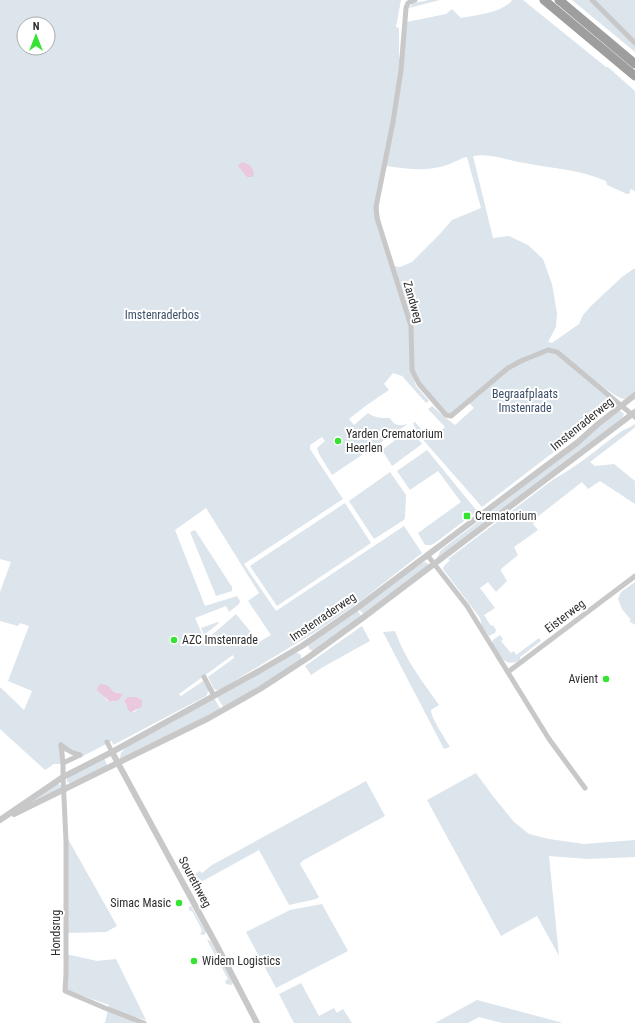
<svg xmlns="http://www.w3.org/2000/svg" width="635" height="1023" viewBox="0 0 635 1023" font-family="'Roboto Condensed',sans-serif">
	<rect width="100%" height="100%" fill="#fff"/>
	<g fill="#dce4ec" fill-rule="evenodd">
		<path d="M 0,0 L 401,0 L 396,27 L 399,28 L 399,58 L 400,57 L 407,22 L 446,14 L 452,9 L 461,18 C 480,14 497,14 512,1 L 511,0 L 523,0 L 606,67 L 608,67 L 635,91 L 635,191 L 630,189 L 630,193 L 627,194 L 607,185 L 606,181 C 581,170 551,168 524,163 C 507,160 490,153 473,156 L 493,238 L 509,236 L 528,245 L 543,259 L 552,284 L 557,313 L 556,327 L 548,342 L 552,343 L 579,324 L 583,315 L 592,305 L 622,277 L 635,268 L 635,393 C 632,395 628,399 624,399 C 613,398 568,358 557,349 L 547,348 L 521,360 L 451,414 L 441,411 L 411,369 L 416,386 L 429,401 L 426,403 L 402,376 L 393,373 L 384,384 L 389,390 L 364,407 L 349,419 L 354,425 L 368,413 C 375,418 381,418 390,418 C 394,426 400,426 408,424 L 332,475 L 319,454 L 317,448 L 325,441 L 322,437 L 310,445 L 310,449 L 343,499 L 244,564 L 276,611 L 404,526 L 422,553 L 358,603 L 320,629 L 221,689 L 217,690 L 214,689 L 208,677 L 234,658 L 233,655 L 179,694 L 181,696 L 203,681 L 209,690 L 206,696 L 113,745 L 112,741 L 81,757 L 76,752 L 60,752 L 61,759 L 60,764 L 54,764 L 45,770 L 0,729 L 0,687 L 24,710 L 32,691 L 8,681 L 29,626 L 20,623 L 18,626 L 0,621 L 0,592 L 11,562 L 0,559 ZM 24,24 L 48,24 L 48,48 L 24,48 ZM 467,157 L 481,208 L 452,220 L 439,235 L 412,262 L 400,267 L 394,266 C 383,230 369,203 387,166 C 408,169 426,172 447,165 C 454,163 460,158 467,157 ZM 206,508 L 259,593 L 248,601 L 271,635 L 259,642 L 236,614 L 198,647 L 196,642 L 203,636 L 195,618 L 226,606 L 229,612 L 239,604 L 240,601 L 237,596 L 205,606 L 175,530 ZM 111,690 L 114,692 L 120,693 L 113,702 C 107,702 106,699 103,695 ZM 127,697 L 136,697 L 138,709 L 134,712 L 127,706 L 126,704 L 124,702 Z"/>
		<polygon points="429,0 440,0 409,8 413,3"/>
		<polygon points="572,0 635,0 635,52"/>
		<path d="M 540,352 L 552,353 L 559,356 L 609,397 L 611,402 L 610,406 L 594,421 L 482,507 L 425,442 L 415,428 L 413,423 L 415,422 L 431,440 L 445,427 L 428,409 L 432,406 C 440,413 447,419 455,425 L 474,408 L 469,403 L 506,371 Z"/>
		<path d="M 619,410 L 624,414 L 622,418 L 561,464 L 544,479 L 438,559 L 437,558 L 441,550 C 501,505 560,457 619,410 Z"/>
		<path d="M 635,424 L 635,427 L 632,430 L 590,462 L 595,466 L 614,464 L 635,481 L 635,504 L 600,481 L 588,489 L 582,482 L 536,518 L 533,524 L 538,530 L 514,547 L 518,555 L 501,569 L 501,571 L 507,581 L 496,592 L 488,582 L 480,588 L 495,608 L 484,615 L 491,626 L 493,625 L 496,630 L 495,633 L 489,636 L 481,625 L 481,622 L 480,618 L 443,569 L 444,566 L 450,560 L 448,559 L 554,479 C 578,466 597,449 619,433 C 624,429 630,428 635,424 Z"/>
		<polygon points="410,429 422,444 392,466 382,450"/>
		<polygon points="427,450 477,511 435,543 431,545 425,545 418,533 461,502 438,471 410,490 397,471"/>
		<polygon points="390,472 406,495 405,517 404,520 374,539 349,501"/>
		<polygon points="345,503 371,543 277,606 250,566"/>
		<polygon points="195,530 232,587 232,591 216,596 190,532"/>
		<polygon points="425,562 429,564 429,566 364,615 359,609 422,563"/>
		<polygon points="635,582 635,625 629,621 631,620 622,609 618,599 621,592"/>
		<polygon points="357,610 362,617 313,651 309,649 308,645"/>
		<polygon points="218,622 219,623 204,635 201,628"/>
		<polygon points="362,626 370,641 323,667 311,675 305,666"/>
		<path d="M 395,631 C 405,659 422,681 439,705 L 431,710 C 431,718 445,738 450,747 L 444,749 L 383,632 Z"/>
		<path d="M 500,635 L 503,639 L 501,641 L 511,653 L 514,651 L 516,655 L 539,638 L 541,641 L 520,657 L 520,660 C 504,669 499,654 492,643 L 493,640 Z"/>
		<polygon points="296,652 301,655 301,660 224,708 217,697"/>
		<polygon points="214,698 221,710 121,759 120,758 121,753 126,747 175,721 192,710"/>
		<polygon points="104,758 108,767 70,783 67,782 67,777"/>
		<polygon points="476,773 492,795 514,822 529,834 549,839 584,844 635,840 635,857 588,859 549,856 559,956 537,916 501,936 427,800"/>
		<polygon points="366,781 385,816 302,861 300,864 319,897 316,899 289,905 259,850 190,888 192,876 200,871 202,873 212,865"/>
		<polygon points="58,783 61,786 60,789 28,805"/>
		<polygon points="68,839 117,926 106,932 68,933"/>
		<polygon points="322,904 348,951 276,988 246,932 290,910"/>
		<path d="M 191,906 L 206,932 L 204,935 L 200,934 L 202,931 C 200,925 196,918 192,911 L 189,910 L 189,907 Z"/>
		<polygon points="207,940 209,940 211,942 233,982 232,985 226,984 225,981 228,979"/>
		<polygon points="66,954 97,961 116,959 146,1020 136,1017 135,1023 105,1023 109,1005 66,990"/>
		<polygon points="301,983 319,1016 334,1008 337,1013 343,1009 352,1023 294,1023 279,994"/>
		<polygon points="477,1000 563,1023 502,1023 479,1017 468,1023 435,1023"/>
	</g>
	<g fill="#ebc9dc">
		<path d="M 242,162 C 249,163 256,170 253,177 L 247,177 L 238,166 Z"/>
		<path d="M 101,684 C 110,685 108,687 114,692 L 123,694 L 119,700 L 110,702 L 97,690 L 98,686 Z"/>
		<polygon points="127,697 136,697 142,700 142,707 131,712 128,710 126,704 124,702"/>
	</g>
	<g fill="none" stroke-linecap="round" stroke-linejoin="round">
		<g stroke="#c8c8c8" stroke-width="5">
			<polyline points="415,0 408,3 406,8 401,70 393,122 376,207 377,218 411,326 412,370 419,384 446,415 451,416 508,368 521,361 548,350 557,352 635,417"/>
			<polyline points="592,0 635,43"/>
			<polyline points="428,556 467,606 549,739 585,788"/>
			<polyline points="508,672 635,576"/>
			<polyline points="204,677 214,696"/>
			<polyline points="107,742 112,752"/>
			<polyline points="61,745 63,763 63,777 66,841 66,974 65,991 105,1008 144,1023"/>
			<polyline points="61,745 71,752 80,755"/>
			<polyline points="63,763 80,755"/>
		</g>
		<g stroke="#c8c8c8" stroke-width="6">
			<polyline points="112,752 216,944 257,1023"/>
			<polyline points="14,814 209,718 260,689 309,657 364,617 635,412"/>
			<polyline points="0,820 63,777 112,752 259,671 302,646 357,608 578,442 598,424 635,395"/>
		</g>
		<g stroke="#9e9e9e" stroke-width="9">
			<polyline points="544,0 635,76"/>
			<polyline points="559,0 635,64"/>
		</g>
	</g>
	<g fill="#35e333" stroke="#fff" stroke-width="1.5">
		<circle cx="338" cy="441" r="4"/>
		<rect x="463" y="512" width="8" height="8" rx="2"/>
		<circle cx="174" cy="640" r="4"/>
		<circle cx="606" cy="679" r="4"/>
		<circle cx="179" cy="903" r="4"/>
		<circle cx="194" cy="961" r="4"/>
	</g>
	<g text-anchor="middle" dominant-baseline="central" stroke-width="4" stroke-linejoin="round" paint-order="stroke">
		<g font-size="12" fill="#2e2e2e" stroke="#fff">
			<text transform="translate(413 302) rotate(74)">Zandweg</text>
			<text transform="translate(582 424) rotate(-39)">Imstenraderweg</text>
			<text transform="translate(565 616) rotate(-37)">Eisterweg</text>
			<text transform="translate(323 617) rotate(-34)">Imstenraderweg</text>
			<text transform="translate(195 882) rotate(62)">Sourethweg</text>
			<text transform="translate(56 933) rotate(-90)">Hondsrug</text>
		</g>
		<g font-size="12" fill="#3c4f6a" stroke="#fff">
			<text x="162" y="315">Imstenraderbos</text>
			<text x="525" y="394">Begraafplaats<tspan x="525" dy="14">Imstenrade</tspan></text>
		</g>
		<g font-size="12" fill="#2e2e2e" stroke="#fff" text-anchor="start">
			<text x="346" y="434">Yarden Crematorium<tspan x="346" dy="14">Heerlen</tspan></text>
			<text x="475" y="516">Crematorium</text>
			<text x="182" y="640">AZC Imstenrade</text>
			<text x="598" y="679" text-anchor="end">Avient</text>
			<text x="171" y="903" text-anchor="end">Simac Masic</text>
			<text x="202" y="961">Widem Logistics</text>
		</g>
	</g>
	<g transform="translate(36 36)"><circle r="19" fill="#ffffff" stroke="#ababab"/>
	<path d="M0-3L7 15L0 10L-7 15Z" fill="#35e333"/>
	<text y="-6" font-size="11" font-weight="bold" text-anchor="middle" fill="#2e2e2e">N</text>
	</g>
</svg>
